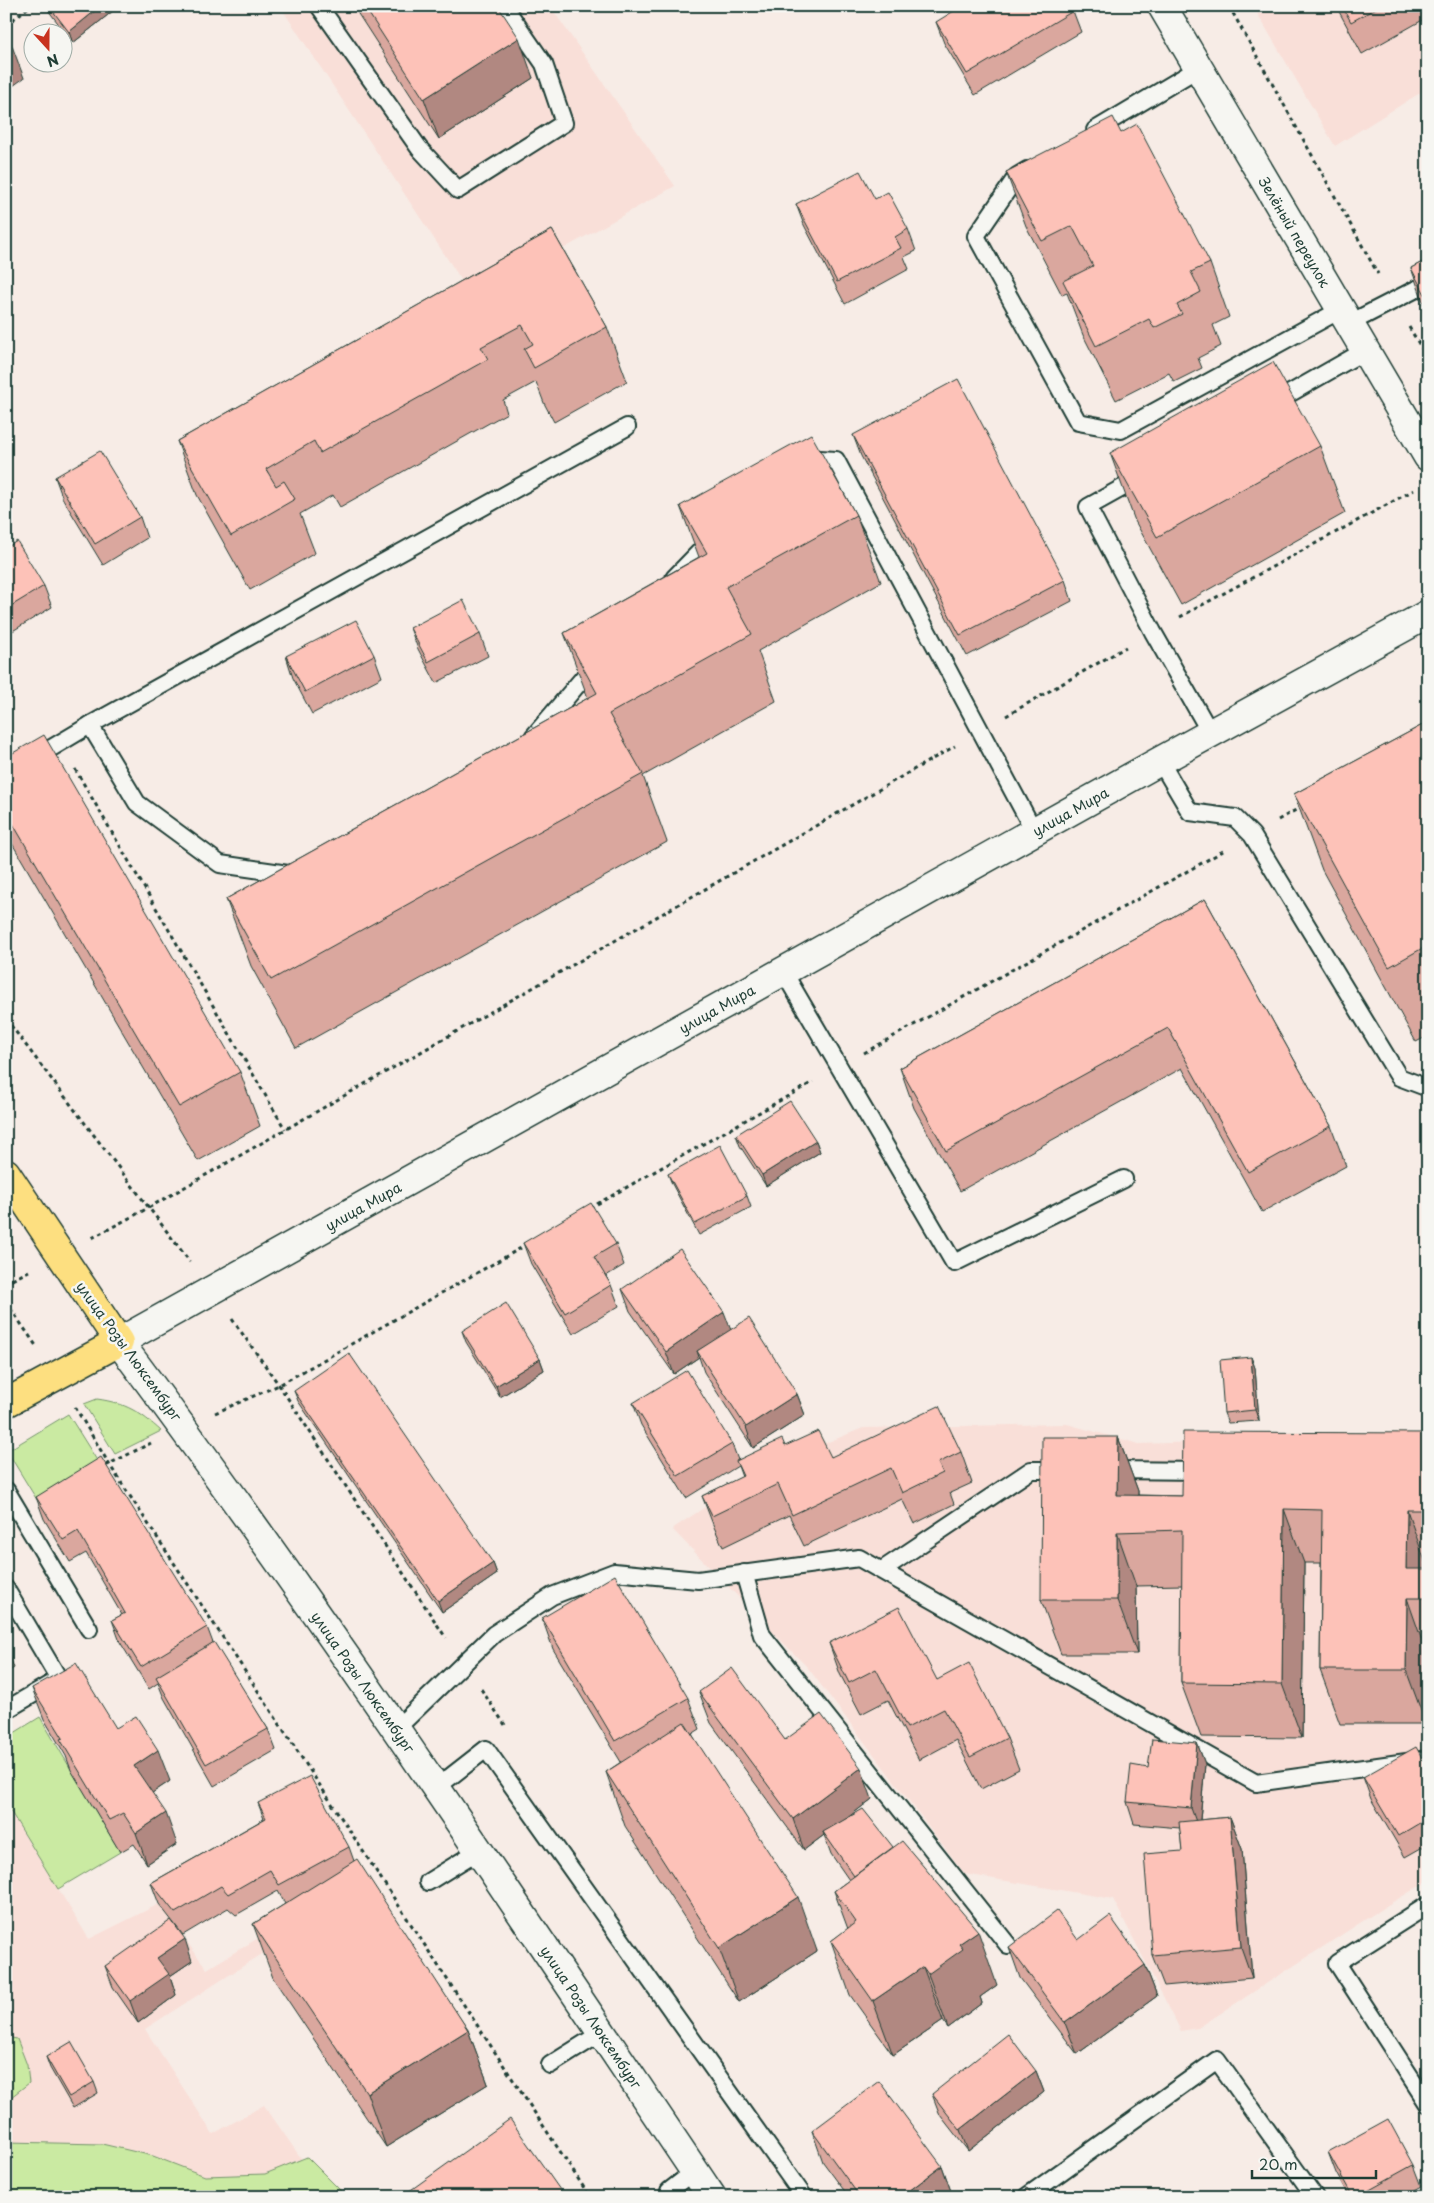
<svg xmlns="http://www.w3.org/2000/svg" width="1434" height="2203" viewBox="0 0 1434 2203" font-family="'Playpen Sans',sans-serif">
	<rect width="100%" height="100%" fill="#f7ece6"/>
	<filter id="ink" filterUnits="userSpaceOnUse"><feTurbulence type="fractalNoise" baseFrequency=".02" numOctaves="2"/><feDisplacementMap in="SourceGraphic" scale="10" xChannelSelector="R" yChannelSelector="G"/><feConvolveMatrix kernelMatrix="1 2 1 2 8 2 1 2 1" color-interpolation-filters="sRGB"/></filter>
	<g filter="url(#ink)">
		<g fill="#f9dfd8">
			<polygon points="280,6 550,6 675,186 474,299"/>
			<polygon points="1253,6 1428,6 1428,88 1335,146"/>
			<polygon points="1067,1424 1139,1444 1428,1434 1428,1881 1386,1906 1198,2028 1181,2031 1113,1899 965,1874 808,1668 672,1529 764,1468 863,1428"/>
			<polygon points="11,1812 89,1939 159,1904 207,1969 364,1874 371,1884 145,2029 213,2134 264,2105 328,2197 6,2197 6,1815"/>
		</g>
		<g fill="#caeaa2" stroke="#74946b">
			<path d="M 97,1399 C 126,1403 140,1412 161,1431 L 115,1454 L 84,1404 Z"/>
			<polygon points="68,1414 98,1462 37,1500 7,1451"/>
			<polygon points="40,1717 120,1852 58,1889 6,1804 6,1738"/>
			<polygon points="6,2037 17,2039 27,2065 29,2083 6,2101"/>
			<polygon points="6,2142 102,2144 153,2156 205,2176 265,2174 307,2157 347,2197 6,2197"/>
		</g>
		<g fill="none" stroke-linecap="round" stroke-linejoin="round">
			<defs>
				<g id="lane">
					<polyline points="319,6 419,148 458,190 564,123 544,64 504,6"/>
					<polyline points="1095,130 1199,68"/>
					<polyline points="1027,170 1017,176 976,236 1078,422 1121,430 1342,309"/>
					<polyline points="1350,323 1428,283"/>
					<polyline points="1273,403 1366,350"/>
					<polyline points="803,458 836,460 1034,831"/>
					<polyline points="1140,478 1088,507 1153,632 1211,734"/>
					<polyline points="674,578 713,538"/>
					<polyline points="90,725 137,803 220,864 295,875"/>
					<polyline points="533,737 595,664"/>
					<polyline points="1160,761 1190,812 1235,818 1252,835 1399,1077 1428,1088"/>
					<polyline points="6,775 90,725 627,427"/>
					<polyline points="783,971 954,1263 1124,1179"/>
					<polyline points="1109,1470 1204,1471"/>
					<polyline points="6,1490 89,1629"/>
					<polyline points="882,1570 1031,1470 1062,1470"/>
					<polyline points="744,1573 762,1635 1008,1945"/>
					<polyline points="6,1589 59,1679 6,1710"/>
					<polyline points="396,1729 494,1634 552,1596 614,1572 698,1580 859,1558 1256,1783 1428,1759"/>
					<polyline points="436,1788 486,1749 804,2197"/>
					<polyline points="428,1882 478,1851"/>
					<polyline points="1428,1905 1337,1963 1428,2104"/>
					<polyline points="550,2065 601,2033"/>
					<polyline points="669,2191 695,2171"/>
					<polyline points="1026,2197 1217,2060 1315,2197"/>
				</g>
				<g id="street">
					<path id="s1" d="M 1162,6 L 1428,457"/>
				</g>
				<g id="secondary">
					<path id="s2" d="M 712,2197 C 518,1909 327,1619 119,1342 L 1160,761 L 1428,614"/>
				</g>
				<polyline id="primary" points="6,1173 119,1342 6,1403"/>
			</defs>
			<use href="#lane" stroke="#1f3d34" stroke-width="20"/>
			<use href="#street" stroke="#1f3d34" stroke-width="31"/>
			<use href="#secondary" stroke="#1f3d34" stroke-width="31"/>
			<use href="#primary" stroke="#1f3d34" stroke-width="31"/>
			<g stroke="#1f3d34" stroke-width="3" stroke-dasharray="4 4" stroke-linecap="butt">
				<polyline points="1229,6 1378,274"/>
				<polyline points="6,25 30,6"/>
				<polyline points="1409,327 1428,359"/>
				<polyline points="1180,617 1414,490"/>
				<polyline points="1006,716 1126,647"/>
				<polyline points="75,769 285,1129"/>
				<polyline points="1278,820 1303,806"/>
				<polyline points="6,1019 190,1262"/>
				<polyline points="864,1053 1225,850"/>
				<polyline points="590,1208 813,1082"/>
				<polyline points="92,1238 150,1207 955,746"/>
				<polyline points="6,1271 12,1280 6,1283"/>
				<polyline points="12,1280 29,1271"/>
				<polyline points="6,1302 37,1347"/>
				<polyline points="232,1319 279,1385 446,1638"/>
				<polyline points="75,1407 109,1464 590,2197"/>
				<polyline points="215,1413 279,1385 528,1244"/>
				<polyline points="105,1466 151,1443"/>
				<polyline points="481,1689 505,1725"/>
			</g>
			<use href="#lane" stroke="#f6f6f2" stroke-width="16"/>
			<use href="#street" stroke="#f6f6f2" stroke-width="28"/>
			<use href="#secondary" stroke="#f6f6f2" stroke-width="28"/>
			<use href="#primary" stroke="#fddf80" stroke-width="28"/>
		</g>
		<g fill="#daa79e" stroke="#1f3d34">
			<polygon points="45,6 119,6 73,43"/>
			<polygon points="353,6 498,6 533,78 439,139"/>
			<polygon points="1336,6 1424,6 1428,17 1362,54"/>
			<polygon points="1073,11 1081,32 975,95 944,43 936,22"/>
			<polygon points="1121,133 1210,263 1229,317 1213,325 1221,346 1198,358 1202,368 1174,382 1169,373 1116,400 1083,335 1067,293 1062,295 1026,226 1006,172"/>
			<polygon points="875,199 908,229 916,251 904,257 909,269 845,304 804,225 796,204"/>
			<polygon points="552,230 607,327 627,381 554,422 544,403 536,382 503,400 507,413 340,507 333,495 300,514 315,553 250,590 197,495 177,441"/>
			<polygon points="1428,259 1428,315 1411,268"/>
			<polygon points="853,435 1065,580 1072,601 967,656 861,456"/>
			<polygon points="1320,446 1345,513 1181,605 1135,521 1110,453"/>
			<polygon points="55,477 140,517 147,538 103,565 63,499"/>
			<polygon points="680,506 856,515 881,582 758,651 776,701 643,776 667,842 296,1048 251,966 226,899 588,698 564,633 699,557"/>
			<polygon points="6,548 44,586 52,607 6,635"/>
			<polygon points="410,628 480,634 488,656 436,683 418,649"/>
			<polygon points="374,655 382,677 312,714 293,678 286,656"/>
			<polygon points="1428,722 1428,1036 1416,1042 1322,870 1294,794"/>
			<polygon points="6,757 240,1072 260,1126 198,1161 6,833"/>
			<polygon points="1205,899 1331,1126 1346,1166 1262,1212 1182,1068 960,1191 914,1108 900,1068"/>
			<polygon points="736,1135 816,1141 820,1152 766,1186 740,1146"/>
			<polygon points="668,1174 747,1196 751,1207 699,1235 672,1184"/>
			<polygon points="523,1243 616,1244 624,1265 606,1276 611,1285 619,1306 573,1334 531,1264"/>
			<polygon points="622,1289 731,1329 797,1394 805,1415 753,1448 704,1372 699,1357 674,1374 630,1311"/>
			<polygon points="462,1331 540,1359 544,1370 500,1397 466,1342"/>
			<polygon points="1251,1357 1255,1368 1259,1421 1228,1423 1224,1413"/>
			<polygon points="294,1391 493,1563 497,1574 442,1612 298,1401"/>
			<polygon points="633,1403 732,1444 738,1460 785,1446 831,1457 961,1452 972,1483 950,1493 954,1504 914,1524 902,1499 804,1546 789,1515 723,1547 714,1527 702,1496 742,1477 738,1466 686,1498 641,1425"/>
			<polygon points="1428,1433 1428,1564 1426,1564 1426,1569 1428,1569 1428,1652 1426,1652 1426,1724 1340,1724 1320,1670 1321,1563 1304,1563 1302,1738 1201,1737 1181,1683 1182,1585 1136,1586 1137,1654 1061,1654 1041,1600 1118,1437 1138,1491 1138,1495 1182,1496"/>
			<polygon points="36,1497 207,1627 213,1643 268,1729 276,1750 214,1786 164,1698 158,1683 149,1689 120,1642 112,1620 122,1615 86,1553 70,1562 44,1519"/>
			<polygon points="542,1618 688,1698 700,1729 692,1734 817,1951 739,2002 625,1826 606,1772 621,1762 553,1649"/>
			<polygon points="829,1643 937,1680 1007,1738 1019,1769 981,1789 956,1740 919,1760 888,1700 861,1714 840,1674"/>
			<polygon points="6,1646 14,1668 6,1673"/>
			<polygon points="32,1688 116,1728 170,1781 152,1793 177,1844 147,1864 134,1844 120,1852 71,1770 66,1756 44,1719"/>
			<polygon points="699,1692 785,1740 872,1799 847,1818 997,1985 980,1997 982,2003 948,2028 943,2021 893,2055 850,1995 831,1941 848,1929 834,1891 849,1880 831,1854 824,1835 804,1850 711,1723"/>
			<polygon points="1197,1743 1205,1764 1200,1820 1230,1817 1242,1849 1252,1978 1164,1986 1152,1955 1182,1851 1180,1828 1134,1824 1127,1802 1148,1768"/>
			<polygon points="1428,1768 1428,1844 1405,1857 1371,1799 1363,1777"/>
			<polygon points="258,1803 349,1847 354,1861 468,2030 488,2084 386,2147 273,1978 253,1924 285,1904 278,1891 236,1915 228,1908 183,1935 159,1904 151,1883 264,1819"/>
			<polygon points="1078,1940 1145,1965 1157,1996 1077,2054 1020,1978 1009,1947"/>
			<polygon points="192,1961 170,1976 176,1995 138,2023 113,1987 105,1966"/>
			<polygon points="46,2057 94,2082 98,2093 73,2108 50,2068"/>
			<polygon points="1036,2071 1044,2092 968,2151 940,2115 932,2094"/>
			<polygon points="812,2131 942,2166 953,2197 849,2197 823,2162"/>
			<polygon points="1328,2152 1413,2165 1421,2186 1401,2197 1349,2197 1336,2173"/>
		</g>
		<g fill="#b18881" stroke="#1f3d34">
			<polygon points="101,6 119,6 73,43 69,32"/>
			<polygon points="6,30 24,78 6,91"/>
			<polygon points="519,38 533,78 439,139 424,99"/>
			<polygon points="6,482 12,499 6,503"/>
			<polygon points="816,1141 820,1152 766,1186 762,1175"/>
			<polygon points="724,1312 732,1333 697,1351 699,1357 674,1374 666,1352"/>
			<polygon points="1251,1357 1255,1368 1259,1421 1255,1410"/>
			<polygon points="540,1359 544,1370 500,1397 496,1386"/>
			<polygon points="797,1394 805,1415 753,1448 746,1427"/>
			<polygon points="1118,1437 1138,1491 1137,1531 1117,1495"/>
			<polygon points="1284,1509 1304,1563 1302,1738 1282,1684"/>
			<polygon points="1407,1510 1426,1564 1426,1598 1406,1569"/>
			<polygon points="1117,1532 1136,1586 1137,1654 1117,1600"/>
			<polygon points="493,1563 497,1574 442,1612 438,1601"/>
			<polygon points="1407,1598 1426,1652 1426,1724 1406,1670"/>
			<polygon points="1197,1743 1205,1764 1199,1830 1191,1808"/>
			<polygon points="158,1750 170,1781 146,1797 134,1766"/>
			<polygon points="861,1768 872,1799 825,1835 823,1832 824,1835 804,1850 793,1819"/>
			<polygon points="166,1813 177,1844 147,1864 136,1833"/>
			<polygon points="1230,1817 1242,1849 1252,1978 1241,1947"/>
			<polygon points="798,1897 817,1951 739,2002 719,1948"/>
			<polygon points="978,1931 997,1985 980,1997 982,2003 948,2028 928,1974 959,1944"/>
			<polygon points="185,1939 192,1961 170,1976 176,1995 138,2023 130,2001 157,1958"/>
			<polygon points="1145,1965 1157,1996 1077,2054 1065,2023"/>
			<polygon points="923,1967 943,2021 893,2055 873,2001"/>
			<polygon points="468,2030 488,2084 386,2147 367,2093"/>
			<polygon points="1036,2071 1044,2092 968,2151 960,2130"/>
			<polygon points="942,2166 953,2197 901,2197"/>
		</g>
		<g fill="#fdc2b8" stroke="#1f3d34">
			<polygon points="49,6 101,6 69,32"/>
			<polygon points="364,6 498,6 519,38 424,99"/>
			<polygon points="962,6 1070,6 1073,11 967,74 936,22"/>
			<polygon points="1342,6 1380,6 1351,22"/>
			<polygon points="1113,117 1121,133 1137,124 1210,263 1191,272 1201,292 1177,305 1182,314 1154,328 1149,319 1096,346 1063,281 1093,266 1072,226 1042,241 1006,172"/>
			<polygon points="860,171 875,199 888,192 908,229 895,237 901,248 837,282 796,204"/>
			<polygon points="552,230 607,327 534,368 524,349 533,344 522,325 481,347 488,359 320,453 314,441 266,469 276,486 284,481 295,499 231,536 177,441"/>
			<polygon points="1428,259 1428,300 1411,268"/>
			<polygon points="1273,362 1320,446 1157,537 1110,453"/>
			<polygon points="958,379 1065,580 960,635 853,435"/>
			<polygon points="811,434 856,515 726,587 752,634 609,714 643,774 271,980 226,899 597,693 564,633 707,553 680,506"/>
			<polygon points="100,451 140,517 95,544 55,477"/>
			<polygon points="17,541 44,586 6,609 6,548"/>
			<polygon points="463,600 480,634 428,662 410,628"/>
			<polygon points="356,620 374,655 305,692 286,656"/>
			<polygon points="1428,722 1428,945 1389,967 1294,794"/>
			<polygon points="44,735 240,1072 179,1107 6,812 6,757"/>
			<polygon points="1205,899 1331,1126 1248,1172 1168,1028 946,1151 900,1068"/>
			<polygon points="790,1101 816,1141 762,1175 736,1135"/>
			<polygon points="720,1145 747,1196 695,1224 668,1174"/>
			<polygon points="591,1203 616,1244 594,1257 611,1285 565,1313 523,1243"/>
			<polygon points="680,1249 724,1312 666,1352 622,1289"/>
			<polygon points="506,1303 540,1359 496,1386 462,1331"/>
			<polygon points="749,1318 797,1394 746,1427 697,1351"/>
			<polygon points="349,1353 493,1563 438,1601 294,1391"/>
			<polygon points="1251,1357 1255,1410 1224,1413 1220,1360"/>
			<polygon points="687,1370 732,1444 678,1476 633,1403"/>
			<polygon points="939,1406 961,1452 938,1463 943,1473 902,1493 891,1468 792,1515 778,1484 712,1516 702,1496 743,1476 736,1461 782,1439 785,1446 818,1431 831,1457"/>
			<polygon points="1183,1432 1428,1433 1428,1510 1407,1510 1406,1569 1428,1569 1428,1598 1407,1598 1406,1670 1320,1670 1322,1510 1284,1509 1282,1684 1181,1683 1182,1530 1117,1532 1117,1600 1041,1600 1042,1437 1118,1437 1117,1495 1182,1496"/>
			<polygon points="101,1457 207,1627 141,1667 112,1620 125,1613 78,1531 63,1540 36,1497"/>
			<polygon points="615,1575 688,1698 615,1741 542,1618"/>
			<polygon points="899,1607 937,1680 969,1663 1007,1738 970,1757 944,1709 907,1728 876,1669 849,1683 829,1643"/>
			<polygon points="214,1642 268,1729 206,1764 156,1677"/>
			<polygon points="76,1663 116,1728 136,1716 158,1750 134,1766 166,1813 136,1833 123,1813 109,1820 60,1739 63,1738 32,1688"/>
			<polygon points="732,1668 785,1740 821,1714 861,1768 793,1819 699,1692"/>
			<polygon points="684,1722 798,1897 719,1948 606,1772"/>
			<polygon points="1152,1739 1197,1743 1191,1808 1127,1802 1131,1765 1148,1768"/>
			<polygon points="1416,1747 1428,1768 1428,1818 1398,1836 1363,1777"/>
			<polygon points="310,1776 349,1847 279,1885 270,1870 228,1894 221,1886 175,1913 151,1883 266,1818 258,1803"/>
			<polygon points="863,1809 893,1847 854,1876 823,1832"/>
			<polygon points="1230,1817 1241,1947 1152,1955 1144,1854 1182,1851 1179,1822"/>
			<polygon points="902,1841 978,1931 959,1944 963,1949 928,1974 923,1967 873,2001 831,1941 856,1922 834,1891"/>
			<polygon points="357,1859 468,2030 367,2093 253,1924"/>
			<polygon points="1057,1911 1078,1940 1110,1916 1145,1965 1065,2023 1009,1947"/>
			<polygon points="171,1920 185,1939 157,1958 169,1974 130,2001 105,1966"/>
			<polygon points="1008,2034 1036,2071 960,2130 932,2094"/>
			<polygon points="71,2042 94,2082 69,2097 46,2057"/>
			<polygon points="879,2081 942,2166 901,2197 860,2197 812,2131"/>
			<polygon points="510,2119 565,2197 401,2197"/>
			<polygon points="1388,2119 1413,2165 1355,2197 1353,2197 1328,2152"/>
			<polygon points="1028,2188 1034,2197 1015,2197"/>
			<polygon points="1294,2194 1296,2197 1289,2197"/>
		</g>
	</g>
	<g text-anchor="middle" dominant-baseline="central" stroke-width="5" stroke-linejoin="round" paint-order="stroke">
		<g font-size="14" fill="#1f3d34" stroke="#f6f6f2">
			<text stroke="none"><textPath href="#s1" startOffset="262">Зелёный переулок</textPath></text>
			<text stroke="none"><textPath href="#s2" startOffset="2130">улица Мира</textPath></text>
			<text stroke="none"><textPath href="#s2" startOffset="1725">улица Мира</textPath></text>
			<text stroke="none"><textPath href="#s2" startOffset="1320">улица Мира</textPath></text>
			<text transform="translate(129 1351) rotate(54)">улица Розы Люксембург</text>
			<text transform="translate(363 1682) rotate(55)">улица Розы Люксембург</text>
			<text transform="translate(591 2017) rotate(56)">улица Розы Люксембург</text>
		</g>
	</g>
	<rect width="1434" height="2203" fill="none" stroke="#f6f6f2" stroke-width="25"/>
	<rect x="12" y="12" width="1409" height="2178" fill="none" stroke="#1f3d34" stroke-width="2" filter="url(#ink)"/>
	<g transform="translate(48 48) rotate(159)"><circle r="24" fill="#f6f6f2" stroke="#a0aca6"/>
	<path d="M0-4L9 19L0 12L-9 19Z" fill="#c8321e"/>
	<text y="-8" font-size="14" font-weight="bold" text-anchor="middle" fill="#1f3d34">N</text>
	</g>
	<path d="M1252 2170v8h124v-8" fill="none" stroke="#1f3d34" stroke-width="2.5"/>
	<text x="1259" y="2170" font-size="15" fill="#1f3d34" stroke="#f6f6f2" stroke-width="4" paint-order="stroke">20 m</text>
</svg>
